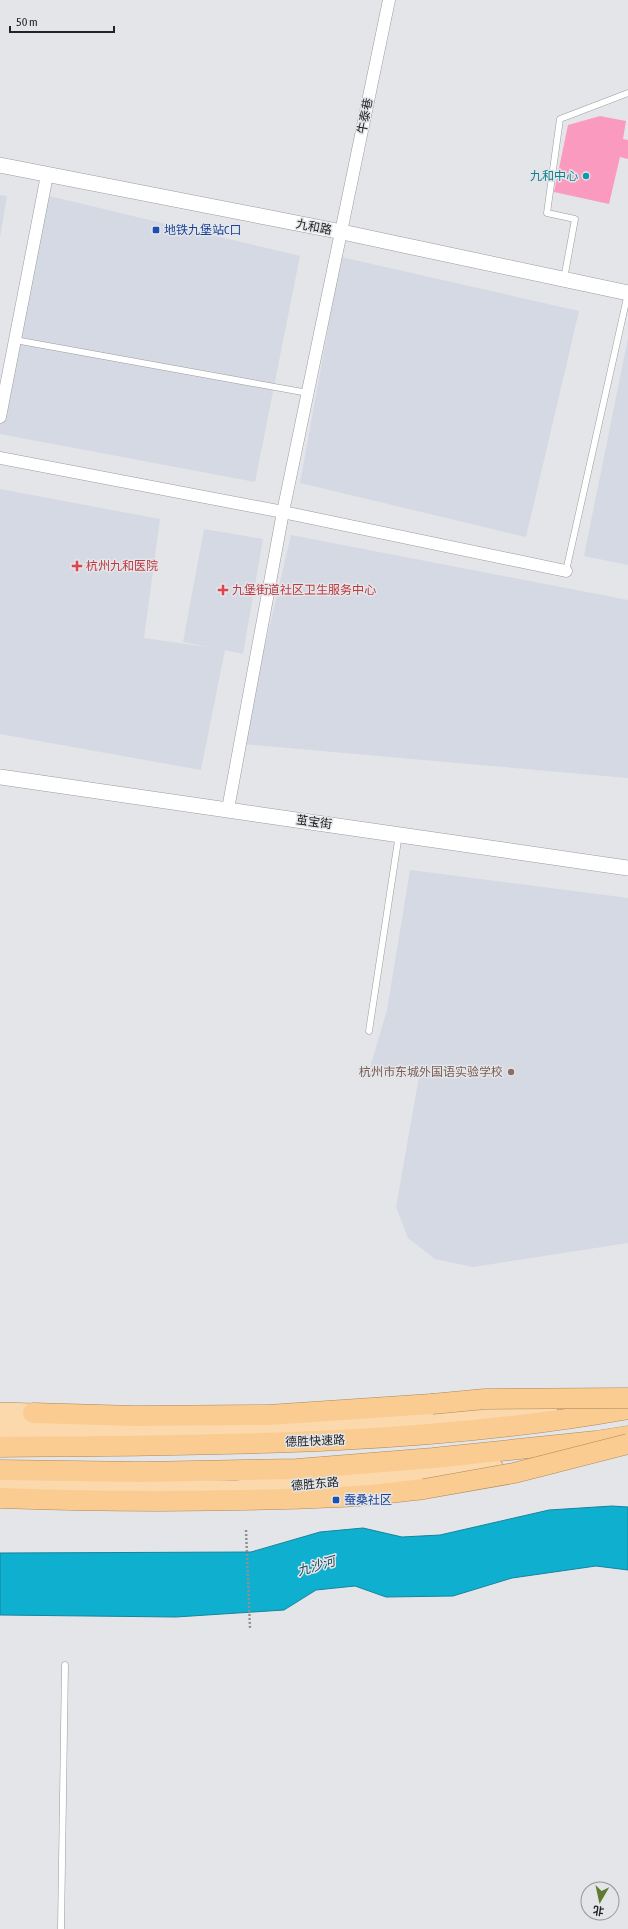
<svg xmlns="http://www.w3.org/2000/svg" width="628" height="1929" viewBox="0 0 628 1929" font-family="'Asap Condensed','Noto Sans SC',sans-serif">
	<rect width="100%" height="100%" fill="#e4e5e8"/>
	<g fill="#d5d9e3">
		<polygon points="41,194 300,256 255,482 0,434 0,410"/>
		<polygon points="0,195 7,196 0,238"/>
		<polygon points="341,257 579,311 526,537 300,483"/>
		<polygon points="628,338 628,565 584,556"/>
		<polygon points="0,489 160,519 144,638 213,648 183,642 204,529 263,539 243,654 225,650 201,770 0,734"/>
		<polygon points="291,535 628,600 628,778 242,744"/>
		<polygon points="410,870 628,898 628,1243 473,1267 435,1259 408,1238 396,1207 419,1077 370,1068 387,1010"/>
	</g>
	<polygon fill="#0fafd0" stroke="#15859c" points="612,1506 628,1507 628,1570 596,1566 512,1578 453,1596 386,1597 355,1586 316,1590 284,1610 176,1617 0,1615 0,1553 251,1552 320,1532 363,1528 402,1537 440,1535 549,1510"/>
	<polygon fill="#fb9abf" points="600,116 626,121 623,139 628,140 628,159 620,157 609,204 554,192 568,125"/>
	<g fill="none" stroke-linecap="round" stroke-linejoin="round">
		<defs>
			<g id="service">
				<polyline points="564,279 575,219 547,213 560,119 628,93"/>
				<polyline points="15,340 308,393"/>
				<polyline points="566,571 628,293"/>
				<polyline points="369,1031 399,834"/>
				<polyline points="61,1929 65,1665"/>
			</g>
			<g id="minor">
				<polyline points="0,417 47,175"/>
				<polyline points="0,458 283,512 566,571"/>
				<polyline points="228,809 283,512 389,0"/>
			</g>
			<g id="tertiary">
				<polyline points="0,165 342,232 628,293"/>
				<polyline points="0,777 628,868"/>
			</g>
			<g id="primary">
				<polyline points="0,1412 33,1413"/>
				<path d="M 0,1428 C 183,1431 368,1430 549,1405"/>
				<polyline points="0,1486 236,1490 494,1468"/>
			</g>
			<g id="trunk">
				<polyline points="33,1413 135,1416 268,1415 432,1404"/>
				<path d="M 0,1447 C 210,1445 421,1446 628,1409"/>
				<polyline points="0,1470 142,1472 297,1469 433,1458 596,1441 628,1436"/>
				<path d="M 0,1498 C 113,1502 226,1502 339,1497 C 367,1496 396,1492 424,1489"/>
			</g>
		</defs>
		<use href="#service" stroke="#999b9e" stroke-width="7"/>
		<use href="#minor" stroke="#999b9e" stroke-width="13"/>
		<use href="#tertiary" stroke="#999b9e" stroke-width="16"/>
		<use href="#primary" stroke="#ad895a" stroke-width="20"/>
		<use href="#trunk" stroke="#ad895a" stroke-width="21"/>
		<polyline stroke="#8f9092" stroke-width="2.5" stroke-dasharray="2 2" stroke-linecap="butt" points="246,1530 250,1628"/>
		<use href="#service" stroke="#fff" stroke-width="6"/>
		<use href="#minor" stroke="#fff" stroke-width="12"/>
		<use href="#tertiary" stroke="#fff" stroke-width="15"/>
		<use href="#primary" stroke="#fbd9ad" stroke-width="19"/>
		<use href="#trunk" stroke="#facc92" stroke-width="20"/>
		<defs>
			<g id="trunk-bridge">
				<polyline points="432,1404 485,1399 628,1398"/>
				<polyline points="424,1489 514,1473 628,1444"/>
			</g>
		</defs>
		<use href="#trunk-bridge" stroke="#ad895a" stroke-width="21" stroke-linecap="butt"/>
		<use href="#trunk-bridge" stroke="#facc92" stroke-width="20"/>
	</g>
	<circle fill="#0f9aa8" stroke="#e4e5e8" stroke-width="1.5" cx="586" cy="176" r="4"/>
	<g fill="#1a4fb4" stroke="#e4e5e8" stroke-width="1.5">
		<rect x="152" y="226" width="8" height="8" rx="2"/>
		<rect x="332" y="1496" width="8" height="8" rx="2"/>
	</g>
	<g fill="#e0444e" stroke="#e4e5e8" stroke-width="1.5">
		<path d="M75 560h4v4h4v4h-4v4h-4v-4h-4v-4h4z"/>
		<path d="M221 584h4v4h4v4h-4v4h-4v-4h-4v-4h4z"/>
	</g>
	<circle fill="#8d6e63" stroke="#e4e5e8" stroke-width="1.5" cx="511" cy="1072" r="4"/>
	<g text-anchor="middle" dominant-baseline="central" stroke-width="3" stroke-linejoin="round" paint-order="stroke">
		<g font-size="12" fill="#222324" stroke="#e4e5e8">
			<text transform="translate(365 116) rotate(-79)">牛泰巷</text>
			<text transform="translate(314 227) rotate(11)">九和路</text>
			<text transform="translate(314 822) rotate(8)">茧宝街</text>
			<text transform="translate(315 1441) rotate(-2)">德胜快速路</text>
			<text transform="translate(315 1484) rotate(-5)">德胜东路</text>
		</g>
		<g font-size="12" fill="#0d838f" stroke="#e4e5e8" text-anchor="end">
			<text x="578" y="176">九和中心</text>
		</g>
		<g font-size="12" fill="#164399" stroke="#e4e5e8" text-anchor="start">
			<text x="164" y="230">地铁九堡站C口</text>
			<text x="344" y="1500">蚕桑社区</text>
		</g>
		<g font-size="12" fill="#be3a42" stroke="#e4e5e8" text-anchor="start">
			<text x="86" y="566">杭州九和医院</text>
			<text x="232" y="590">九堡街道社区卫生服务中心</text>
		</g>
		<g font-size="12" fill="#785e54" stroke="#e4e5e8" text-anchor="end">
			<text x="503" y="1072">杭州市东城外国语实验学校</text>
		</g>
		<g font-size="13" font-style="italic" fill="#124b59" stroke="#e4e5e8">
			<text transform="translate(316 1566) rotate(-16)">九沙河</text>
		</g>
	</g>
	<g transform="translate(600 1901) rotate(189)"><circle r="19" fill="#e4e5e8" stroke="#96979a"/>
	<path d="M0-3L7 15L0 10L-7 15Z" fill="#5e7b30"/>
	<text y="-6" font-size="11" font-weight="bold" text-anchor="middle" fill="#222324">北</text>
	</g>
	<path d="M10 26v6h104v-6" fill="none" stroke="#222324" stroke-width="2"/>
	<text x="16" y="26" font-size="12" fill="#222324" stroke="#e4e5e8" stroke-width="3" paint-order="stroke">50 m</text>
</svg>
